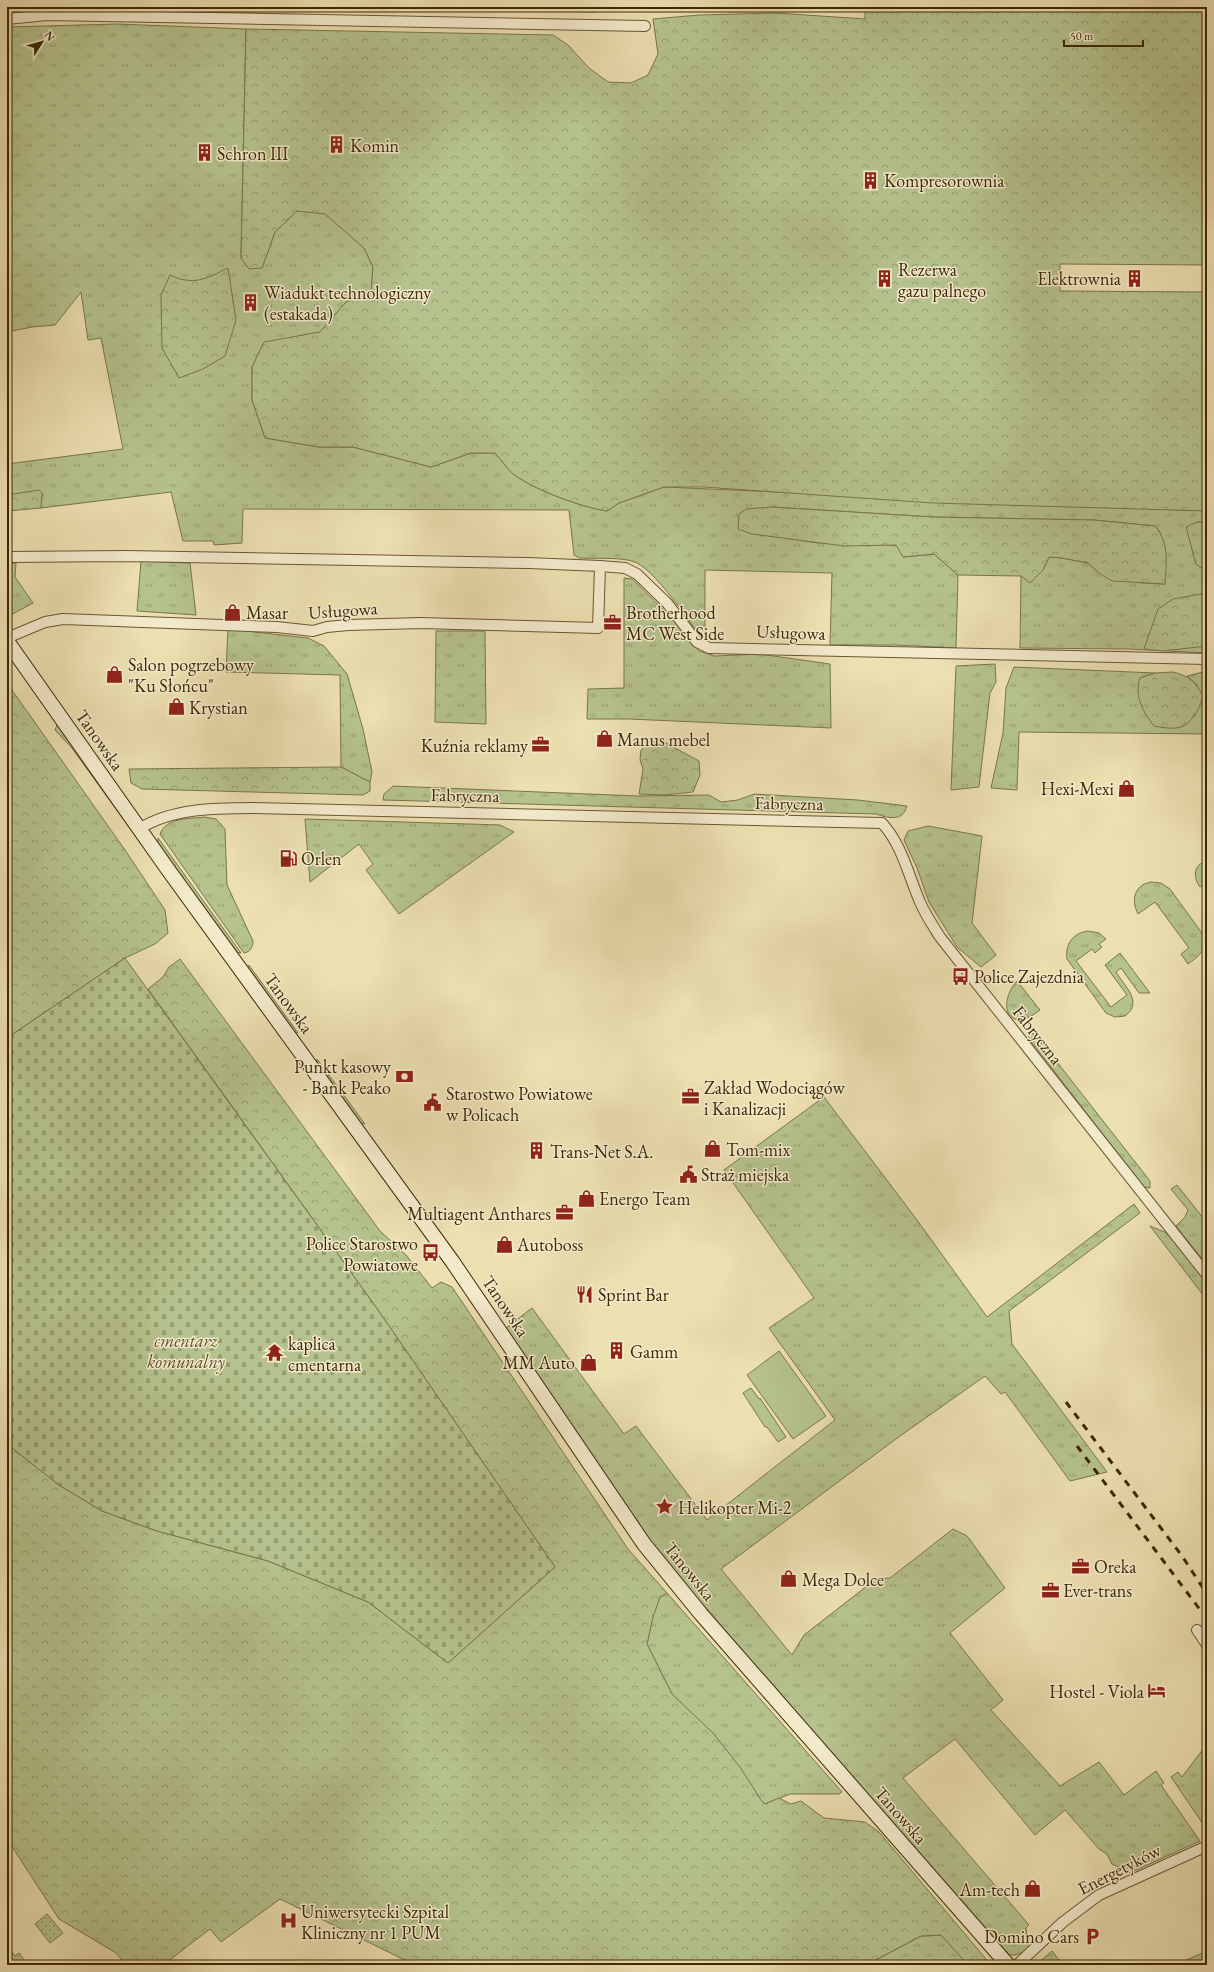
<svg xmlns="http://www.w3.org/2000/svg" width="1214" height="1972" viewBox="0 0 1214 1972" font-family="'EB Garamond',serif">
	<defs>
		<pattern id="grass-tufts" width="24" height="20" patternUnits="userSpaceOnUse"><rect width="24" height="20" fill="#b5c28d"/><path d="M3 7l-1-3M5 7V3M7 7l1-3M15 17l-1-3M17 17v-4M19 17l1-3" fill="none" stroke="#959e71"/></pattern>
		<pattern id="forest-crowns" width="20" height="18" patternUnits="userSpaceOnUse"><rect width="20" height="18" fill="#b5c28d"/><path d="M2 6a3 3 0 1 1 6 0M12 15a3 3 0 1 1 6 0" fill="none" stroke="#959e71"/></pattern>
		<pattern id="cemetery-stones" width="16" height="16" patternUnits="userSpaceOnUse"><rect width="16" height="16" fill="#b5c28d"/><path d="M2 7V4a2 2 0 0 1 4 0v3zM10 15v-3a2 2 0 0 1 4 0v3z" fill="#959e71"/></pattern>
		<pattern id="park-dots" width="8" height="8" patternUnits="userSpaceOnUse"><rect width="8" height="8" fill="#b5c28d"/><path d="M2 2h.1M6 6h.1" fill="none" stroke="#959e71" stroke-width="1.8" stroke-linecap="round"/></pattern>
	</defs>
	<rect width="100%" height="100%" fill="#ecdfb0"/>
	<filter id="stains"><feTurbulence type="fractalNoise" baseFrequency=".005" numOctaves="4"/><feColorMatrix values="0 0 0 0 .2 0 0 0 0 .09 0 0 0 0 .02 0 0 0 .5 -.17"/></filter>
	<radialGradient id="worn" r=".72"><stop offset=".6" stop-color="#630" stop-opacity="0"/><stop offset="1" stop-color="#630" stop-opacity=".3"/></radialGradient>
	<g fill="url(#grass-tufts)" stroke="#7a7549">
		<polygon points="363,7 596,7 595,12"/>
		<path d="M 117,24 L 246,29 L 241,258 L 262,268 L 275,232 L 297,211 L 325,213 L 364,248 L 373,267 L 371,293 L 346,302 L 320,332 L 264,343 L 252,367 L 252,400 L 265,438 L 319,447 L 353,447 L 431,467 L 471,453 L 495,453 C 502,460 508,471 516,476 C 538,491 581,507 607,511 L 619,503 L 664,487 L 1207,511 L 1207,522 L 1197,522 L 1192,549 L 1196,564 L 1207,571 L 1207,653 L 1129,649 L 1020,648 L 1021,576 L 1043,570 L 1049,557 L 1062,558 L 1088,563 L 1099,573 L 1142,583 L 1165,584 L 1160,532 L 1155,526 L 1094,520 L 933,517 L 772,507 L 784,538 L 818,543 L 897,545 L 903,557 L 934,554 L 958,575 L 956,648 L 896,645 L 830,645 L 832,573 L 705,570 L 705,643 C 691,624 653,566 632,561 C 617,557 595,559 579,558 L 574,555 L 569,510 L 243,509 L 242,543 L 214,545 L 213,541 L 183,541 L 171,492 L 41,508 L 42,493 L 7,495 L 7,464 L 123,449 L 101,338 L 88,340 L 81,292 L 55,325 L 32,327 L 7,332 L 7,27 Z"/>
		<polygon points="141,561 190,563 196,615 137,611"/>
		<polygon points="7,563 16,563 15,577 33,603 7,617"/>
		<polygon points="624,578 632,579 674,620 699,651 715,656 759,654 830,664 831,728 629,719 587,719 588,689 624,688"/>
		<polygon points="228,629 308,638 324,646 347,674 363,729 372,772 370,782 341,767 340,675 226,672"/>
		<polygon points="436,631 485,631 486,724 435,722"/>
		<polygon points="995,664 996,682 990,693 979,787 951,790 956,666"/>
		<polygon points="1014,667 1155,673 1140,678 1198,686 1187,676 1207,671 1207,734 1019,732 1017,790 991,788 1003,733 1006,688"/>
		<polygon points="58,723 202,928 71,747 55,730"/>
		<path d="M 393,786 L 637,796 L 709,795 L 721,802 L 738,800 L 754,794 L 858,800 L 907,806 C 903,822 888,818 876,814 L 383,800 L 384,794 Z"/>
		<path d="M 204,817 L 216,819 L 225,829 L 227,885 L 253,941 C 253,947 250,952 244,953 L 160,834 C 167,817 189,819 204,817 Z"/>
		<polygon points="305,819 500,825 514,832 399,914 366,870 373,864 359,844 310,882"/>
		<polygon points="928,826 982,836 972,923 996,955 981,967 957,947 929,902 917,868 904,840 908,831"/>
		<polygon points="158,838 241,953 236,952 158,844"/>
		<path d="M 1207,862 L 1207,882 L 1200,887 C 1193,878 1193,863 1207,862 Z"/>
		<path d="M 1151,882 L 1161,883 L 1170,889 L 1204,936 C 1208,949 1198,957 1188,964 L 1181,954 L 1189,948 L 1155,902 L 1138,914 C 1131,900 1134,885 1151,882 Z"/>
		<path d="M 1088,931 L 1099,933 L 1106,939 L 1099,944 L 1102,947 L 1095,953 L 1092,949 L 1076,961 L 1111,1007 L 1127,995 L 1105,965 L 1120,953 L 1150,993 L 1139,993 L 1121,968 L 1116,972 C 1124,986 1144,1002 1125,1016 L 1115,1017 L 1106,1013 L 1067,959 C 1065,944 1073,933 1088,931 Z"/>
		<polygon points="249,965 298,1033 293,1031 248,970"/>
		<path d="M 1017,981 L 1040,1010 C 1007,1036 997,1003 1017,981 Z"/>
		<polygon points="1031,1033 1035,1034 1150,1181 1150,1188 1144,1187 1029,1039 1029,1034"/>
		<polygon points="317,1059 365,1124 359,1123 317,1064"/>
		<path d="M 824,1097 L 917,1220 L 987,1317 L 1134,1204 L 1140,1213 L 1009,1311 L 1012,1344 L 1107,1472 L 1070,1481 L 1005,1392 L 1001,1394 L 985,1376 L 900,1436 L 721,1569 L 792,1655 L 804,1635 L 876,1579 L 890,1578 L 953,1529 L 967,1536 L 1005,1588 L 950,1633 L 1003,1700 L 991,1710 L 1060,1786 L 1099,1762 L 1124,1795 L 1156,1771 L 1164,1783 L 1161,1785 L 1200,1841 L 1130,1873 L 1112,1864 L 1107,1854 L 1099,1849 L 1065,1810 L 1035,1835 L 955,1739 L 903,1778 L 1029,1925 L 1026,1928 L 1027,1938 L 1032,1945 C 1024,1952 1019,1956 1007,1955 L 688,1590 L 639,1527 L 505,1329 L 532,1308 L 624,1434 L 636,1426 L 707,1520 L 835,1420 L 769,1328 L 814,1298 L 724,1170 Z"/>
		<polygon points="1177,1185 1207,1223 1207,1265 1176,1226 1185,1217 1188,1210 1171,1189"/>
		<polygon points="1150,1226 1167,1233 1207,1283 1207,1300"/>
		<polygon points="667,1593 842,1792 839,1794 790,1794 765,1804 761,1801 713,1734 672,1694 647,1644 652,1617 660,1597"/>
		<polygon points="1207,1744 1207,1830 1171,1777 1178,1772 1182,1777"/>
		<polygon points="942,1935 968,1965 866,1965 921,1936"/>
		<polygon points="7,1945 15,1956 19,1953 28,1965 7,1965"/>
		<polygon points="1052,1951 1063,1965 1036,1965"/>
		<polygon points="1207,1951 1207,1962 1205,1965 1175,1965"/>
	</g>
	<g fill="url(#forest-crowns)" stroke="#7a7549">
		<path d="M 865,7 L 1207,7 L 1207,265 L 1060,264 L 1060,291 L 1207,292 L 1207,511 L 933,503 L 703,487 L 664,487 L 619,503 L 607,511 C 581,507 538,491 516,476 C 508,471 502,460 495,453 L 471,453 L 431,467 L 353,447 L 319,447 L 265,438 L 252,400 L 252,367 L 264,342 L 320,332 L 346,302 L 371,293 L 373,267 L 364,248 L 325,214 L 297,211 L 275,232 L 262,268 L 249,269 L 241,258 L 246,29 L 553,35 L 568,45 L 589,68 L 608,82 L 631,83 L 648,75 L 658,54 L 653,19 L 699,15 L 776,13 L 865,19 Z"/>
		<path d="M 228,268 L 236,320 L 225,356 L 203,369 L 179,378 L 162,348 L 161,295 L 170,275 C 193,286 206,279 228,268 Z"/>
		<polygon points="39,490 42,493 41,508 7,511 7,495"/>
		<path d="M 772,507 L 933,517 L 1094,520 L 1155,526 C 1170,544 1166,563 1165,584 L 1112,581 L 1099,573 L 1088,563 L 1062,558 L 1049,557 L 1043,570 L 1030,583 L 1021,576 L 958,575 L 934,554 L 903,557 L 896,545 L 844,546 L 752,534 L 738,529 L 739,514 L 746,509 Z"/>
		<polygon points="1197,522 1207,522 1207,571 1205,571 1196,564 1186,527"/>
		<polygon points="1207,593 1207,646 1163,651 1144,649 1158,609 1173,599"/>
		<path d="M 1173,672 C 1189,676 1195,681 1203,696 C 1200,708 1191,727 1176,728 C 1169,729 1161,727 1154,726 C 1143,711 1134,697 1140,678 L 1155,673 Z"/>
		<polygon points="7,683 125,850 165,910 168,933 155,944 125,958 7,1038"/>
		<polygon points="650,741 666,743 699,761 700,775 693,792 664,795 639,794 643,769 640,760 641,750"/>
		<polygon points="341,767 370,782 370,791 363,795 142,789 131,783 129,769"/>
		<polygon points="180,959 380,1231 406,1255 432,1288 441,1282 452,1287 628,1549 667,1593 660,1597 653,1617 647,1644 672,1694 713,1733 740,1767 761,1800 765,1804 779,1798 791,1804 801,1801 824,1818 865,1822 879,1832 991,1965 968,1965 941,1935 921,1936 866,1965 415,1965 280,1899 221,1942 210,1929 163,1965 126,1965 116,1953 59,1919 7,1839 7,1444 59,1485 102,1511 157,1531 268,1561 368,1602 448,1663 555,1567 378,1310 148,989 163,977 169,967"/>
	</g>
	<polygon fill="url(#cemetery-stones)" stroke="#7a7549" points="125,958 378,1310 555,1567 448,1663 368,1602 268,1561 157,1531 102,1511 59,1485 7,1444 7,1038"/>
	<polygon fill="url(#park-dots)" stroke="#7a7549" points="47,1914 63,1933 50,1943 35,1924"/>
	<g fill="#b5c28d" stroke="#7a7549">
		<polygon points="779,1351 826,1416 793,1439 747,1375"/>
		<polygon points="751,1388 759,1399 760,1398 786,1437 778,1442 767,1427 765,1427 743,1393"/>
	</g>
	<g fill="none" stroke-linecap="round" stroke-linejoin="round">
		<defs>
			<g id="minor">
				<polyline points="7,19 47,15 645,26"/>
				<polyline points="7,557 126,556 529,563 600,566 598,628 421,623 348,625 327,627 313,631 277,627 63,619 45,622 7,638"/>
				<polyline points="600,566 625,568 637,574 667,603 697,642 709,648 1207,659"/>
				<path d="M 139,829 C 172,808 216,808 254,808 L 882,823 C 902,845 908,874 920,902 C 925,914 933,926 940,937 L 1207,1275"/>
				<polyline points="1197,1630 1207,1645"/>
				<polyline points="1017,1965 1063,1922 1099,1895 1207,1846"/>
			</g>
			<polyline id="secondary" points="7,641 169,871 452,1261 644,1544 701,1614 1008,1965"/>
		</defs>
		<use href="#minor" stroke="#6a5630" stroke-width="12"/>
		<use href="#secondary" stroke="#3e2805" stroke-width="16"/>
		<use href="#minor" stroke="#f3eacc" stroke-width="10"/>
		<use href="#secondary" stroke="#f3eacc" stroke-width="14"/>
		<g stroke="#3e2805" stroke-width="3" stroke-dasharray="7 7" stroke-linecap="butt">
			<polyline points="1066,1402 1182,1556 1207,1594"/>
			<polyline points="1077,1446 1207,1619"/>
		</g>
	</g>
	<defs>
		<symbol id="building-bare" viewBox="-9 -9 18 18"><path d="M-4-6H4V6H1V3H-1V6H-4ZM-2.5-4.3h1.7v1.8h-1.7ZM.8-4.3h1.7v1.8H.8ZM-2.5-1h1.7V.8h-1.7ZM.8-1h1.7V.8H.8Z" fill="#8f2418" stroke="#f3eacc" stroke-width="2.5" paint-order="stroke"/></symbol>
		<symbol id="shop-bare" viewBox="-9 -9 18 18"><path d="M-5-2.5h2.3a2.7 3.5 0 0 1 5.4 0H5L5.5 6h-11ZM-1.5-2.5h3a1.5 2.3 0 0 0-3 0Z" fill="#8f2418" stroke="#f3eacc" stroke-width="2.5" paint-order="stroke"/></symbol>
		<symbol id="office-bare" viewBox="-9 -9 18 18"><path d="M-6-3h4V-5.5h4V-3h4V5H-6ZM-1-4.5V-3h2v-1.5ZM-6 0V1H6V0Z" fill="#8f2418" stroke="#f3eacc" stroke-width="2.5" paint-order="stroke"/></symbol>
		<symbol id="fuel-bare" viewBox="-9 -9 18 18"><path d="M-5.5-6h7V0h2V4h1.3V-2.5L3-4.5l.8-.8L6-3V5H2.5V1h-1V6h-7ZM-4.2-4.7v3.2H.2V-4.7Z" fill="#8f2418" stroke="#f3eacc" stroke-width="2.5" paint-order="stroke"/></symbol>
		<symbol id="bus-bare" viewBox="-9 -9 18 18"><path d="M-5-6H5V4H4V6H2V4H-2V6H-4V4H-5ZM-3.5-4V0h7V-4ZM-3.5 1.2v1.5H-2V1.2ZM2 1.2v1.5H3.5V1.2Z" fill="#8f2418" stroke="#f3eacc" stroke-width="2.5" paint-order="stroke"/></symbol>
		<symbol id="bank-bare" viewBox="-9 -9 18 18"><path d="M-6-4H6V4H-6ZM0-2.3a2.3 2.3 0 1 0 0 4.6a2.3 2.3 0 1 0 0-4.6Z" fill="#8f2418" stroke="#f3eacc" stroke-width="2.5" paint-order="stroke"/></symbol>
		<symbol id="civic-bare" viewBox="-9 -9 18 18"><path d="M-.6-6.5H3V-4.5H.6V-3L4-1V1h2V6H-6V1h2V-1L-.6-3ZM-1.2 2.5V6h2.4V2.5Z" fill="#8f2418" stroke="#f3eacc" stroke-width="2.5" paint-order="stroke"/></symbol>
		<symbol id="restaurant-bare" viewBox="-9 -9 18 18"><path d="M-5-6h1v4h1v-4h1v4h1v-4h1v5L-1.5 .5V6h-2V.5L-5-1ZM5-6V6H3V1.5H1.5Q1.5-4 5-6Z" fill="#8f2418" stroke="#f3eacc" stroke-width="2.5" paint-order="stroke"/></symbol>
		<symbol id="temple-bare" viewBox="-9 -9 18 18"><path d="M0-6L5-2H3V0L6.5 2.5H4V6H1.5V3h-3V6H-4V2.5H-6.5L-3 0V-2H-5Z" fill="#8f2418" stroke="#f3eacc" stroke-width="2.5" paint-order="stroke"/></symbol>
		<symbol id="sight-bare" viewBox="-9 -9 18 18"><path d="M0-6L1.8-2.2L6-1.7L2.9 1.2L3.7 5.4L0 3.3L-3.7 5.4L-2.9 1.2L-6-1.7L-1.8-2.2Z" fill="#8f2418" stroke="#f3eacc" stroke-width="2.5" paint-order="stroke"/></symbol>
		<symbol id="hotel-bare" viewBox="-9 -9 18 18"><path d="M-6-4.5h1.5V1H6V5H4.5V3h-9V5H-6ZM-4 0a1.8 1.8 0 1 1 3.6 0ZM.5 0V-2.5h3Q6-2.5 6 0Z" fill="#8f2418" stroke="#f3eacc" stroke-width="2.5" paint-order="stroke"/></symbol>
		<symbol id="hospital-bare" viewBox="-9 -9 18 18"><path d="M-5-5h3v3.5h4V-5h3V5h-3V1.5h-4V5h-3Z" fill="#8f2418" stroke="#f3eacc" stroke-width="2.5" paint-order="stroke"/></symbol>
		<symbol id="parking-bare" viewBox="-9 -9 18 18"><path d="M-3.5-5.5H1a3.5 3.5 0 0 1 0 7H-1V5.5H-3.5ZM-1-3.4V-.6H.8a1.4 1.4 0 0 0 0-2.8Z" fill="#8f2418" stroke="#f3eacc" stroke-width="2.5" paint-order="stroke"/></symbol>
	</defs>
	<g fill-rule="evenodd">
		<use href="#building-bare" x="324" y="132" width="25" height="25"/>
		<use href="#building-bare" x="192" y="140" width="25" height="25"/>
		<use href="#building-bare" x="858" y="168" width="25" height="25"/>
		<use href="#building-bare" x="1122" y="266" width="25" height="25"/>
		<use href="#building-bare" x="872" y="266" width="25" height="25"/>
		<use href="#building-bare" x="238" y="290" width="25" height="25"/>
		<use href="#shop-bare" x="220" y="600" width="25" height="25"/>
		<use href="#office-bare" x="600" y="610" width="25" height="25"/>
		<use href="#shop-bare" x="102" y="662" width="25" height="25"/>
		<use href="#shop-bare" x="164" y="694" width="25" height="25"/>
		<use href="#shop-bare" x="592" y="726" width="25" height="25"/>
		<use href="#office-bare" x="528" y="732" width="25" height="25"/>
		<use href="#shop-bare" x="1114" y="776" width="25" height="25"/>
		<use href="#fuel-bare" x="276" y="846" width="25" height="25"/>
		<use href="#bus-bare" x="948" y="964" width="25" height="25"/>
		<use href="#bank-bare" x="392" y="1064" width="25" height="25"/>
		<use href="#office-bare" x="678" y="1084" width="25" height="25"/>
		<use href="#civic-bare" x="420" y="1090" width="25" height="25"/>
		<use href="#shop-bare" x="700" y="1136" width="25" height="25"/>
		<use href="#building-bare" x="524" y="1138" width="25" height="25"/>
		<use href="#civic-bare" x="676" y="1162" width="25" height="25"/>
		<use href="#shop-bare" x="574" y="1186" width="25" height="25"/>
		<use href="#office-bare" x="552" y="1200" width="25" height="25"/>
		<use href="#shop-bare" x="492" y="1232" width="25" height="25"/>
		<use href="#bus-bare" x="418" y="1240" width="25" height="25"/>
		<use href="#restaurant-bare" x="572" y="1282" width="25" height="25"/>
		<use href="#building-bare" x="604" y="1338" width="25" height="25"/>
		<use href="#temple-bare" x="262" y="1340" width="25" height="25"/>
		<use href="#shop-bare" x="576" y="1350" width="25" height="25"/>
		<use href="#sight-bare" x="652" y="1494" width="25" height="25"/>
		<use href="#office-bare" x="1068" y="1554" width="25" height="25"/>
		<use href="#shop-bare" x="776" y="1566" width="25" height="25"/>
		<use href="#office-bare" x="1038" y="1578" width="25" height="25"/>
		<use href="#hotel-bare" x="1144" y="1678" width="25" height="25"/>
		<use href="#shop-bare" x="1020" y="1876" width="25" height="25"/>
		<use href="#hospital-bare" x="276" y="1908" width="25" height="25"/>
		<use href="#parking-bare" x="1080" y="1924" width="25" height="25"/>
	</g>
	<g text-anchor="middle" dominant-baseline="central" stroke-width="3" stroke-linejoin="round" paint-order="stroke">
		<g font-size="18" fill="#3e2805" stroke="#f3eacc" text-anchor="start">
			<text x="350" y="145">Komin</text>
			<text x="217" y="153">Schron III</text>
			<text x="884" y="180">Kompresorownia</text>
			<text x="898" y="269">Rezerwa<tspan x="898" dy="21">gazu palnego</tspan></text>
			<text x="1121" y="278" text-anchor="end">Elektrownia</text>
			<text x="264" y="292">Wiadukt technologiczny<tspan x="264" dy="21">(estakada)</tspan></text>
			<text x="246" y="612">Masar</text>
			<text x="626" y="612">Brotherhood<tspan x="626" dy="21">MC West Side</tspan></text>
			<text x="128" y="664">Salon pogrzebowy<tspan x="128" dy="21">"Ku Słońcu"</tspan></text>
			<text x="189" y="707">Krystian</text>
			<text x="617" y="739">Manus mebel</text>
			<text x="528" y="745" text-anchor="end">Kuźnia reklamy</text>
			<text x="1114" y="788" text-anchor="end">Hexi-Mexi</text>
			<text x="301" y="858">Orlen</text>
			<text x="974" y="976">Police Zajezdnia</text>
			<text x="391" y="1066" text-anchor="end">Punkt kasowy<tspan x="391" dy="21">- Bank Peako</tspan></text>
			<text x="704" y="1087">Zakład Wodociągów<tspan x="704" dy="21">i Kanalizacji</tspan></text>
			<text x="446" y="1093">Starostwo Powiatowe<tspan x="446" dy="21">w Policach</tspan></text>
			<text x="726" y="1149">Tom-mix</text>
			<text x="550" y="1151">Trans-Net S.A.</text>
			<text x="701" y="1174">Straż miejska</text>
			<text x="599" y="1198">Energo Team</text>
			<text x="551" y="1213" text-anchor="end">Multiagent Anthares</text>
			<text x="418" y="1243" text-anchor="end">Police Starostwo<tspan x="418" dy="21">Powiatowe</tspan></text>
			<text x="517" y="1244">Autoboss</text>
			<text x="598" y="1294">Sprint Bar</text>
			<text x="288" y="1343">kaplica<tspan x="288" dy="21">cmentarna</tspan></text>
			<text x="630" y="1351">Gamm</text>
			<text x="575" y="1362" text-anchor="end">MM Auto</text>
			<text x="678" y="1507">Helikopter Mi-2</text>
			<text x="1094" y="1566">Oreka</text>
			<text x="802" y="1579">Mega Dolce</text>
			<text x="1063" y="1590">Ever-trans</text>
			<text x="1144" y="1691" text-anchor="end">Hostel - Viola</text>
			<text x="1020" y="1889" text-anchor="end">Am-tech</text>
			<text x="301" y="1911">Uniwersytecki Szpital<tspan x="301" dy="21">Kliniczny nr 1 PUM</tspan></text>
			<text x="1079" y="1936" text-anchor="end">Domino Cars</text>
		</g>
		<g font-size="18" fill="#3e2805" stroke="#f3eacc">
			<text transform="translate(343 610) rotate(-4)">Usługowa</text>
			<text transform="translate(791 632) rotate(2)">Usługowa</text>
			<text transform="translate(100 740) rotate(55)">Tanowska</text>
			<text transform="translate(465 795) rotate(1)">Fabryczna</text>
			<text transform="translate(789 803) rotate(1)">Fabryczna</text>
			<text transform="translate(289 1003) rotate(54)">Tanowska</text>
			<text transform="translate(1038 1035) rotate(52)">Fabryczna</text>
			<text transform="translate(506 1306) rotate(56)">Tanowska</text>
			<text transform="translate(690 1571) rotate(51)">Tanowska</text>
			<text transform="translate(901 1815) rotate(49)">Tanowska</text>
			<text transform="translate(1119 1869) rotate(-27)">Energetyków</text>
		</g>
		<g font-size="18" font-style="italic" fill="#5c4e27" stroke="#f3eacc">
			<text x="186" y="1340">cmentarz<tspan x="186" dy="21">komunalny</tspan></text>
		</g>
	</g>
	<rect width="1214" height="1972" fill="none" stroke="#ecdfb0" stroke-width="24"/>
	<rect x="8" y="8" width="1198" height="1956" fill="none" stroke="#3e2805" stroke-width="2"/>
	<rect x="12" y="12" width="1190" height="1948" fill="none" stroke="#3e2805"/>
	<g transform="translate(42 42) rotate(53)" stroke="#f3eacc" stroke-width="3" paint-order="stroke">
	<path d="M0-3L7 15L0 10L-7 15Z" fill="#3e2805"/>
	<text y="-6" font-size="11" font-weight="bold" text-anchor="middle" fill="#3e2805">N</text>
	</g>
	<path d="M1064 40v6h79v-6" fill="none" stroke="#3e2805" stroke-width="2"/>
	<text x="1070" y="40" font-size="12" fill="#3e2805" stroke="#f3eacc" stroke-width="3" paint-order="stroke">50 m</text>
	<rect width="100%" height="100%" filter="url(#stains)"/>
	<rect width="100%" height="100%" fill="url(#worn)"/>
</svg>
